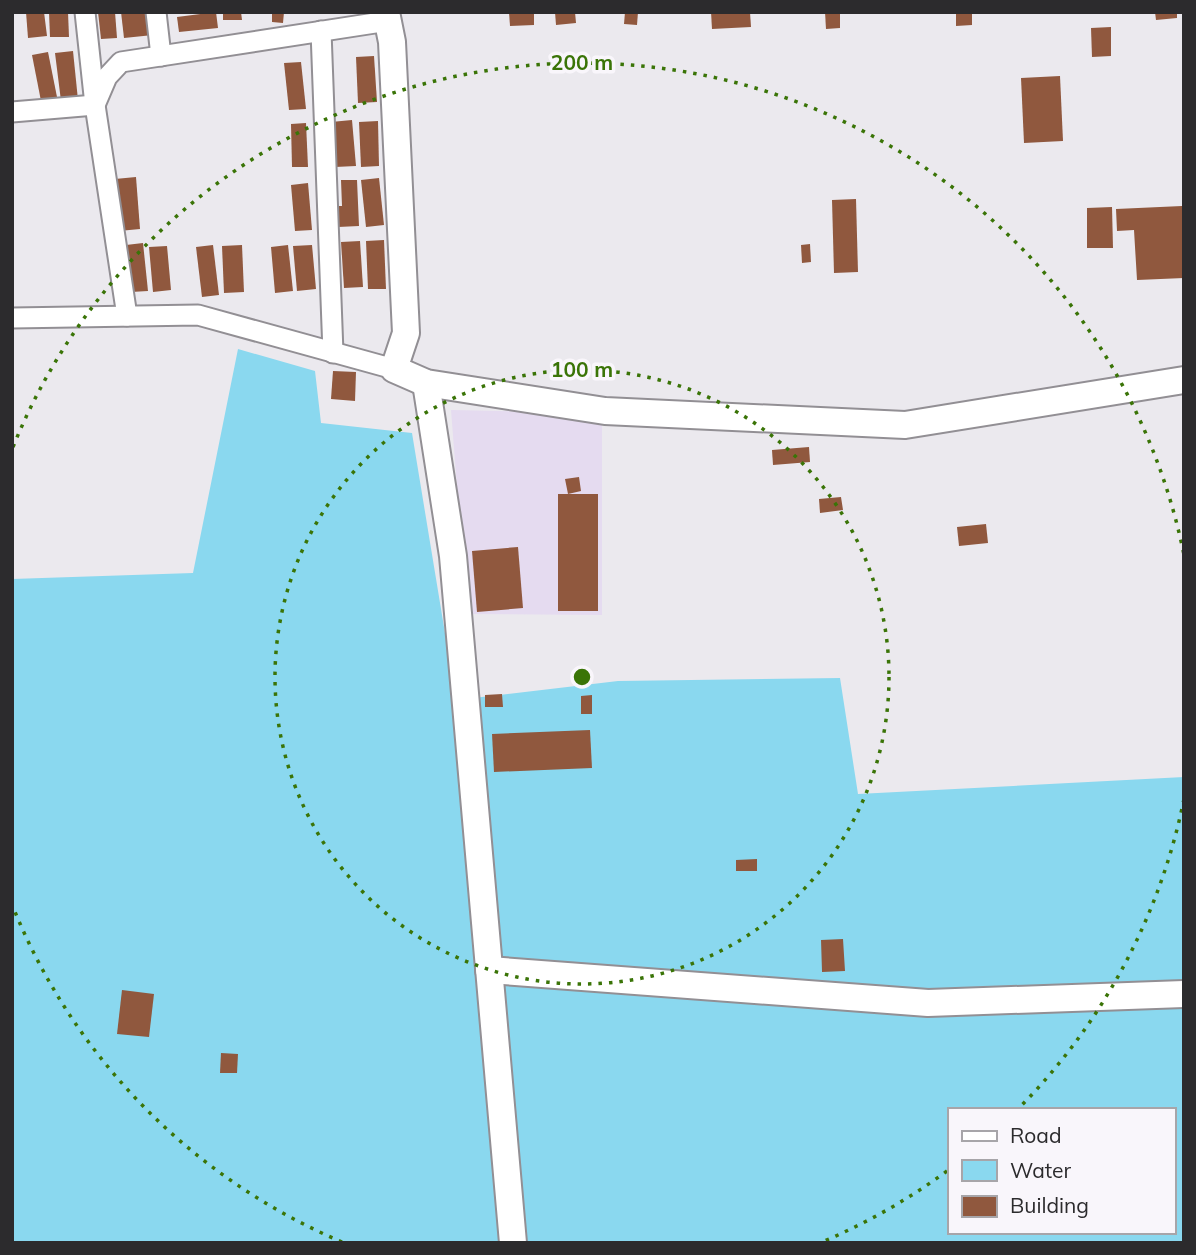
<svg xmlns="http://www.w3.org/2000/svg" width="1196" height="1255" viewBox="0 0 1196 1255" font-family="Mulish,sans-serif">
	<rect width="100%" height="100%" fill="#ebe9ee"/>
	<polygon fill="#e5dbf0" points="451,410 602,413 602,615 467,614"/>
	<path fill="#8ad8ef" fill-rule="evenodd" d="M 238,349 L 315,371 L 321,423 L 412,433 L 456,700 L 618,681 L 840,678 L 858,794 L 1184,777 L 1184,1243 L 12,1243 L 12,579 L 193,573 ZM 949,1110 L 1173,1110 L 1173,1232 L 949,1232 Z"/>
	<g fill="#90583e">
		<polygon points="26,12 44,12 47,36 28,38"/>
		<polygon points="49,12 68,12 69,37 50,37"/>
		<polygon points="98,12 115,12 117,38 101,39"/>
		<polygon points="121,12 151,13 153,35 124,38"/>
		<polygon points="216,12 218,28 179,32 177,17"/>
		<polygon points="223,12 241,12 242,20 223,20"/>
		<polygon points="272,12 284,12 283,23 272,22"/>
		<polygon points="509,12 534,12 534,25 510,26"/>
		<polygon points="555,12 575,12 576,23 556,25"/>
		<polygon points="625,12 638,12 637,25 624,24"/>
		<polygon points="711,12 750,12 751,27 712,29"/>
		<polygon points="825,12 840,12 840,28 826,29"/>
		<polygon points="956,12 972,12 972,25 956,26"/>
		<polygon points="1155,12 1177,12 1177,18 1156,20"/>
		<polygon points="1111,27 1111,56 1092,57 1091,28"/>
		<polygon points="73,51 78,100 61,101 55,53"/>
		<polygon points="48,52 57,97 41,101 32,55"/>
		<polygon points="374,56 377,102 358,103 356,57"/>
		<polygon points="301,62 306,109 289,110 284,63"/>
		<polygon points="1060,76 1063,141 1024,143 1021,78"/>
		<polygon points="352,120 356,166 335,167 331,122"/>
		<polygon points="378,121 379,166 361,167 359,122"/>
		<polygon points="306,123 308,167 292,167 291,124"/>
		<polygon points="136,177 140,229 119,231 115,179"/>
		<polygon points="379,178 384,225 366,227 361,180"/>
		<polygon points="341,180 357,180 359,226 338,227 337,206 342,206"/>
		<polygon points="308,183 312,230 295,231 291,185"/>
		<polygon points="856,199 858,272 834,273 832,200"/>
		<polygon points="1182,206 1184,278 1137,280 1134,230 1117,231 1116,209"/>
		<polygon points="1112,207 1113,248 1087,248 1087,208"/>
		<polygon points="384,240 386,289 368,289 366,241"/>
		<polygon points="360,241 363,287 344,288 341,242"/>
		<polygon points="143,243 148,291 131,292 126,245"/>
		<polygon points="810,244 811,262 802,263 801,245"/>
		<polygon points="213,245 219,295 202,297 196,247"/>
		<polygon points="242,245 244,292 224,293 222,246"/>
		<polygon points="288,245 293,291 275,293 271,247"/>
		<polygon points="312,245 316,289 297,291 293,246"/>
		<polygon points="167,246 171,290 153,292 149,247"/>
		<polygon points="333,371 356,372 355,401 331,399"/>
		<polygon points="809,447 810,462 773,465 772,450"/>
		<polygon points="579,477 581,491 568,494 598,494 598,611 558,611 558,494 568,494 565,479"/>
		<polygon points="841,497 843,510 820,513 819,499"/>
		<polygon points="986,524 988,543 959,546 957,527"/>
		<polygon points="518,547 523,608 477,612 472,551"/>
		<polygon points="502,694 503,707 485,707 485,695"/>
		<polygon points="592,695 592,714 581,714 581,696"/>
		<polygon points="590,730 592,768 494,772 492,734"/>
		<polygon points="757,859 757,871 736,871 736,860"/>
		<polygon points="843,939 845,971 822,972 821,940"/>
		<polygon points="122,990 154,994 149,1037 117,1034"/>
		<polygon points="221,1053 238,1054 237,1073 220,1073"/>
	</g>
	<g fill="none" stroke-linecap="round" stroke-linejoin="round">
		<defs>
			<g id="street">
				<polyline points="85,12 95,105 127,316"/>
				<polyline points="156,12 161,56"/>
				<polyline points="321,31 333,353"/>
				<polyline points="12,112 95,105 107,77 121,62 388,21"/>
				<polyline points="12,318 198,315 394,369"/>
			</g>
			<g id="secondary">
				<polyline points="386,12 392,42 406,333 394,369 426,383 605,411 905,425 1184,380"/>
				<polyline points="426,383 453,556 513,1243"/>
				<polyline points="489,970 928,1003 1184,994"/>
			</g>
		</defs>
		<use href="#street" stroke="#928f94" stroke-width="23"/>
		<use href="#secondary" stroke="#928f94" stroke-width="30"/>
		<use href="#street" stroke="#fff" stroke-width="19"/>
		<use href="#secondary" stroke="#fff" stroke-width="26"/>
	</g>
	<g fill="none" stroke="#3a7407" stroke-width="3.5" stroke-dasharray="3.5 7">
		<circle cx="582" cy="677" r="307"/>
		<path d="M1184 799A614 614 0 0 1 1020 1107M947 1171A614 614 0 0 1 822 1242M342 1242A614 614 0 0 1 13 907M13 447A614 614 0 0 1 1184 555"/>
	</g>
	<circle cx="582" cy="677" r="10" fill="#3a7407" stroke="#f9f6fb" stroke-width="3.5"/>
	<g font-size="21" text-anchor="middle" font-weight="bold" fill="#3a7407" stroke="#f9f6fb" stroke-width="7" stroke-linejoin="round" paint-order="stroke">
		<text x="582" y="70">200 m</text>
		<text x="582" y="377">100 m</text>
	</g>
	<rect width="1196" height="1255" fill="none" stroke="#2c2b2d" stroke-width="28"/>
	<rect x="948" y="1108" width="228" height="126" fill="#f9f6fb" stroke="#a7a5a9" stroke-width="2"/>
	<rect x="962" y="1131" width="35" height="10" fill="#ffffff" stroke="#a7a5a9" stroke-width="2"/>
	<text x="1010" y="1143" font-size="21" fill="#2c2b2d">Road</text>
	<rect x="962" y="1160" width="35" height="21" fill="#8ad8ef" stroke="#a7a5a9" stroke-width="2"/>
	<text x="1010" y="1178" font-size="21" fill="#2c2b2d">Water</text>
	<rect x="962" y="1196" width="35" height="21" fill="#90583e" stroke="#a7a5a9" stroke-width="2"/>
	<text x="1010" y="1213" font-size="21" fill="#2c2b2d">Building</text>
</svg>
